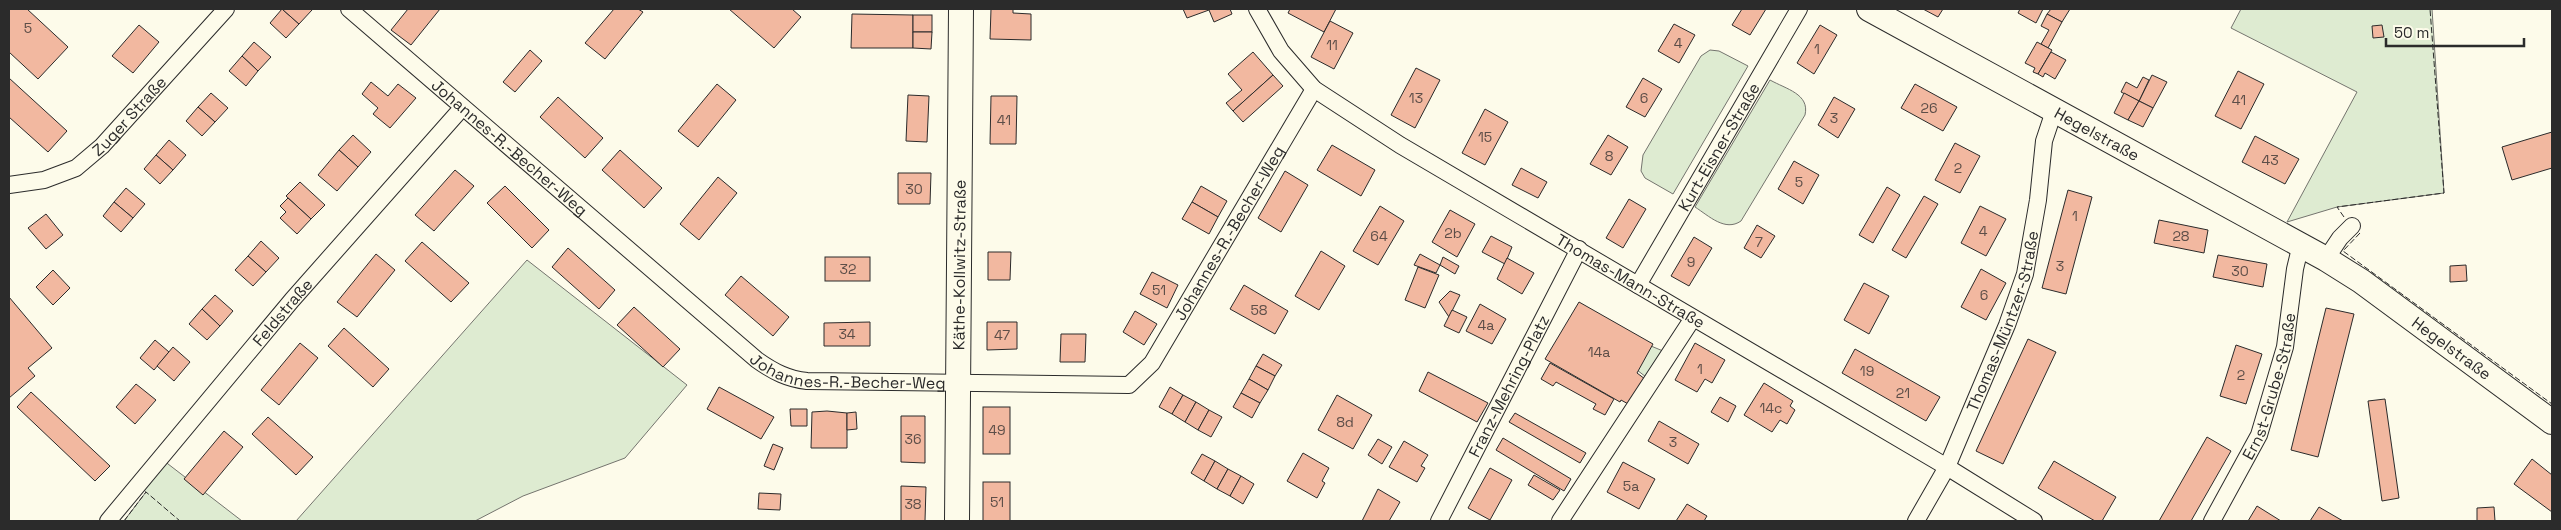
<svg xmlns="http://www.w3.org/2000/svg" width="2561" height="530" viewBox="0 0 2561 530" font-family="'Space Grotesk',sans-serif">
	<rect width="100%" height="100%" fill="#fdfbea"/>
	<g fill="#deebd1" stroke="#74746e">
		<polygon points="2241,9 2432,9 2444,193 2337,207 2287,222 2357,92 2231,28"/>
		<polygon points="1710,50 1719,51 1748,66 1673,194 1645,178 1641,171 1643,155 1701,56"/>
		<path d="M 1770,80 C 1786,89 1810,94 1805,115 L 1741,221 C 1725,232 1709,216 1695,207 Z"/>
		<polygon points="527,260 687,385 625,458 523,496 475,521 296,521"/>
		<polygon points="1651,346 1663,351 1646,377 1637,370"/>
		<polygon points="159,457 242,521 124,521 146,492 137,484"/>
	</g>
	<g fill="#f2b8a0" stroke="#2b2b2b">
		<polygon points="9,9 27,9 68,47 38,79 9,52"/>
		<polygon points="282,9 299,24 286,38 270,23"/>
		<polygon points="282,9 310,9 312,10 299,24"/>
		<polygon points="408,9 440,9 411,45 391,30"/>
		<polygon points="614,9 638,9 643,12 605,59 585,43"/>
		<polygon points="729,9 792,9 801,17 774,48"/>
		<polygon points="991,9 1013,9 1013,13 1031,14 1031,40 990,39"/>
		<polygon points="1183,9 1230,9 1232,14 1214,22 1209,10 1187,18"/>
		<polygon points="1290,9 1336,9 1324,32 1288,13"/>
		<polygon points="1742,9 1766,9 1750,35 1732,25"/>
		<polygon points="1923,9 1943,9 1938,17"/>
		<polygon points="2020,9 2043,9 2036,23 2018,13"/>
		<polygon points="2051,9 2070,9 2062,22 2047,14"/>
		<polygon points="852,14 913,15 913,48 851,48"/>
		<polygon points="2047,14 2062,22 2048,48 2041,44 2049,30 2041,26"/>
		<rect x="913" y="15" width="19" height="17"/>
		<polygon points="1330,21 1353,33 1334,69 1311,57"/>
		<polygon points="1674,24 1695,35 1679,63 1658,51"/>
		<polygon points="139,25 159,42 133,73 112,56"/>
		<polygon points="1820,25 1837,35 1814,74 1797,63"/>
		<polygon points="2382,25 2384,37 2373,38 2372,26"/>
		<polygon points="913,32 932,32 931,49 913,48"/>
		<polygon points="254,42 271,57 258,71 242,56"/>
		<polygon points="2037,42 2052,50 2038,74 2033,72 2035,68 2025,63"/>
		<polygon points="530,50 542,61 515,92 503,82"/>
		<polygon points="1253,52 1273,75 1233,111 1226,103 1242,90 1228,74"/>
		<polygon points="2051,52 2066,60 2055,79 2045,73 2043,77 2038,74"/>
		<polygon points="242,56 258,71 246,86 229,71"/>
		<polygon points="1416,68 1440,80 1415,128 1391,115"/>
		<polygon points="2238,71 2264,84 2241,129 2215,116"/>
		<polygon points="1273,75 1283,86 1243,122 1233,111"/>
		<polygon points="2152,75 2167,82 2153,108 2139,101"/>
		<polygon points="2143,77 2149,80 2139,101 2121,92 2126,82 2137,88"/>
		<polygon points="9,78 67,131 48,152 9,117"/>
		<polygon points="1643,78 1662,89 1645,117 1626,107"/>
		<polygon points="371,82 388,96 398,84 416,98 390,128 373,114 378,108 362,94"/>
		<polygon points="717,84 736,100 698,147 678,131"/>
		<polygon points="1915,84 1957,107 1943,131 1901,108"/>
		<polygon points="211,93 228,108 215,122 198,107"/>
		<polygon points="2124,93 2139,101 2128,120 2114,113"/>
		<polygon points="908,95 929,96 927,142 906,141"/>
		<polygon points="991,96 1017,96 1016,144 990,144"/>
		<polygon points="558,97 603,138 585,158 540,117"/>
		<polygon points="1834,97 1855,109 1838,138 1818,125"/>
		<polygon points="2139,101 2153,108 2143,127 2128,120"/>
		<polygon points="198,107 215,122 202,136 186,121"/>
		<polygon points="1485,109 1508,122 1485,165 1462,153"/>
		<polygon points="2552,132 2552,168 2512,180 2502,147"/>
		<polygon points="353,135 371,152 358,167 339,150"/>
		<polygon points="1608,135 1628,147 1611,175 1590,164"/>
		<polygon points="2255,136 2299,159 2285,184 2242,162"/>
		<polygon points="169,140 186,155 173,170 156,155"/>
		<polygon points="1955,143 1980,156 1960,193 1935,180"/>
		<polygon points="1332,145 1375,170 1361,196 1317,170"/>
		<polygon points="339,150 358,167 337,191 318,175"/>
		<polygon points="620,150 662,188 644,208 602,170"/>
		<polygon points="156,155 173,170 160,184 144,169"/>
		<polygon points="1794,161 1819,175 1803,204 1778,189"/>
		<polygon points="1521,168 1547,182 1538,198 1512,185"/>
		<polygon points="455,170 474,186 434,231 415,215"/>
		<polygon points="1285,171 1308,185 1281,232 1258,218"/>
		<polygon points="898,173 931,173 930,204 898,204"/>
		<polygon points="718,177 737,193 699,240 680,224"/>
		<polygon points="300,182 325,205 311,219 286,196"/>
		<polygon points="505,186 549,230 532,248 487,203"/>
		<polygon points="1201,186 1227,201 1218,217 1192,202"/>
		<polygon points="1887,187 1900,195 1873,243 1859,235"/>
		<polygon points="126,188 145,204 133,218 114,202"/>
		<polygon points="2068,190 2092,197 2066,294 2042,288"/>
		<polygon points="1924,196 1938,204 1906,258 1892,250"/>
		<polygon points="288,198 311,219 297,234 280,218 286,212 280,206"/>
		<polygon points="1629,199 1646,209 1623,248 1606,238"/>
		<polygon points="114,202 133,218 121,232 103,216"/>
		<polygon points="1192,202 1218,217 1209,234 1182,219"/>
		<polygon points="1380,206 1404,221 1378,265 1353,251"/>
		<polygon points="1980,206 2006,219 1986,256 1961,243"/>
		<polygon points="1450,210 1475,224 1457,257 1432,242"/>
		<polygon points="46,214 63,235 46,249 28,228"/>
		<polygon points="2159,220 2208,230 2204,253 2154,243"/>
		<polygon points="1757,225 1775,236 1761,258 1744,248"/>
		<polygon points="1491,236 1512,247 1505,264 1482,252"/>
		<polygon points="1694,237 1712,248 1689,286 1671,276"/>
		<polygon points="261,241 279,258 266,272 248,256"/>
		<polygon points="422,242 469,283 451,302 405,261"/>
		<polygon points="568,248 615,290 599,309 552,267"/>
		<polygon points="1321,251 1345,266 1319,310 1295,296"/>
		<polygon points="988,252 1011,252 1010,280 988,280"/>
		<polygon points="376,254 395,270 357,317 337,302"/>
		<polygon points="1420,254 1440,265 1436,273 1414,265"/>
		<polygon points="2218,255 2267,264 2263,287 2213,277"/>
		<polygon points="248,256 266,272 253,286 235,270"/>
		<rect x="825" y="257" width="45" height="24"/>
		<polygon points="1443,257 1459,266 1455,274 1440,265"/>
		<polygon points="1507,258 1534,273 1522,294 1497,279"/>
		<polygon points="2466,265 2467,281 2450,282 2450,266"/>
		<polygon points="1418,267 1439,275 1425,308 1405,300"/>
		<polygon points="1981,269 2006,283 1986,320 1961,307"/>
		<polygon points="53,270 70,288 53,305 36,287"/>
		<polygon points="1152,272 1178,285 1167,308 1140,294"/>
		<polygon points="741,276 789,317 773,336 725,295"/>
		<polygon points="1864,283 1889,296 1869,334 1844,320"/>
		<polygon points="1244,285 1288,311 1275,334 1230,309"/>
		<polygon points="1450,291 1460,295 1449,317 1439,302"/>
		<polygon points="215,295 233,311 220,326 202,309"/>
		<polygon points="9,297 52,348 28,368 35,376 9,398"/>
		<polygon points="1579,302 1653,344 1637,373 1645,379 1630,405 1621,400 1620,402 1545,359"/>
		<polygon points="1480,304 1506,319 1492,344 1466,331"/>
		<polygon points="634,307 680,349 663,367 617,325"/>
		<polygon points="2326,308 2354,314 2318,457 2291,450"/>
		<polygon points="202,309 220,326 207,340 189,324"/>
		<polygon points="1452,310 1467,317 1459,333 1444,326"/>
		<polygon points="1135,311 1157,324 1144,345 1123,332"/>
		<polygon points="870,322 870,346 824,346 824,323"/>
		<polygon points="987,322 1017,322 1017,349 987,350"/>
		<polygon points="344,328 389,369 373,387 328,346"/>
		<polygon points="1061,334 1086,334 1085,362 1060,362"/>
		<polygon points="2028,339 2056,352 2003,464 1976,451"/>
		<polygon points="155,340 169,352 154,370 140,358"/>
		<polygon points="300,343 318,358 279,405 261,390"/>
		<polygon points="1695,343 1725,360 1712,383 1705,379 1697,392 1675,380"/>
		<polygon points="2236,345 2262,354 2246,404 2220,396"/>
		<polygon points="173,347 190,362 174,381 157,366"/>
		<polygon points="1855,349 1940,397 1926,421 1842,373"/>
		<polygon points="1263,354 1282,365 1275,376 1256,366"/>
		<polygon points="1550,363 1614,399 1605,415 1593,409 1596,404 1556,382 1553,386 1541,379"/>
		<polygon points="1256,366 1275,376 1268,390 1249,379"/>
		<polygon points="1428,372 1488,403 1477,422 1419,391"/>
		<polygon points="1249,379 1268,390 1260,403 1241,393"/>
		<polygon points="1764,383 1793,401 1790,406 1795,410 1787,424 1780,420 1772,432 1744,415"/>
		<polygon points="136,384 156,400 135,424 116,407"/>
		<polygon points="719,387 774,417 761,439 707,409"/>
		<polygon points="1170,387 1183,395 1172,414 1159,407"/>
		<polygon points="31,392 110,466 95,481 17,407"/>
		<polygon points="1241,393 1260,403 1252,418 1233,407"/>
		<polygon points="1183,395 1196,402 1185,422 1172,414"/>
		<polygon points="1337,395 1372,415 1353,449 1318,430"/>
		<polygon points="1720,397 1736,406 1728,422 1711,412"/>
		<polygon points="2385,399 2399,498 2382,501 2368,401"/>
		<polygon points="1196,402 1209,410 1198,430 1185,422"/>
		<rect x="983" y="407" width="27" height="47"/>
		<polygon points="790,409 807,409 807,426 791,426"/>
		<polygon points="1209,410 1222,417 1211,437 1198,430"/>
		<polygon points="827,411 847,413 847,448 811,448 812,412"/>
		<polygon points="856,412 857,429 847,430 847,413"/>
		<polygon points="1515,413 1586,453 1580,463 1509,422"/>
		<polygon points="901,416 925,416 925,463 901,462"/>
		<polygon points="268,417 313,457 296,475 252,434"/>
		<polygon points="1659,421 1699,444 1688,464 1648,441"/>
		<polygon points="224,431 243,447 203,495 184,479"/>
		<polygon points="2207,437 2231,451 2191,521 2159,521"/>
		<polygon points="1503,438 1571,479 1564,491 1496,450"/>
		<polygon points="1378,439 1392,447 1382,464 1368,455"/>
		<polygon points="1404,441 1428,455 1421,466 1425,468 1417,482 1389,467"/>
		<polygon points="773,444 783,448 774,470 764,466"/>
		<polygon points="1303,453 1329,468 1322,481 1325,483 1317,498 1287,481"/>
		<polygon points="1202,454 1215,461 1204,481 1191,473"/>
		<polygon points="2532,459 2552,475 2552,512 2514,484"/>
		<polygon points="1215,461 1228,469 1217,489 1204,481"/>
		<polygon points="2054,461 2116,497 2102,521 2095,521 2038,488"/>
		<polygon points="1623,462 1655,479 1639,509 1607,492"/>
		<polygon points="1490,468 1512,480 1490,520 1468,508"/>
		<polygon points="1228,469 1241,476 1230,496 1217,489"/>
		<polygon points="1534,475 1560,490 1553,500 1528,485"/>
		<polygon points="1241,476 1254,484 1243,504 1230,496"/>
		<rect x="983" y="482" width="27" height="39"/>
		<polygon points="901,486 926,487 925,521 901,521"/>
		<polygon points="1378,489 1400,502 1389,521 1362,521"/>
		<polygon points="759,493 781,494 780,510 758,509"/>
		<polygon points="1687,504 1707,516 1704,521 1676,521"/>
		<polygon points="2257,506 2281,521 2248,521"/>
		<polygon points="2319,507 2343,521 2310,521"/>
		<polygon points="2494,507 2495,521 2477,521 2477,508"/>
	</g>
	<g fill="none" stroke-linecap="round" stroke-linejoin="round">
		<defs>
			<g id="street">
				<path id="s1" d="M 349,9 L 757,360 C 774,372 788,379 807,381 L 1129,385 L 1152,363 L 1314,89"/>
				<path id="s2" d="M 1257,9 L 1281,51 L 1314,89 L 1400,145 L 1947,467 L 2034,521"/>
				<path id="s3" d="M 9,185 L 44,180 L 76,168 L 102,146 L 226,9"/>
				<polyline points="2326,259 2340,238 2352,226"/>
				<path id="s4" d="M 1638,285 L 1799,9"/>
				<path id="s5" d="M 108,521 L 292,300 L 462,108"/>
				<path id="s6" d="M 1439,521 L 1579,249"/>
				<polyline points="1560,521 1693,318"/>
				<path id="s7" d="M 1916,521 L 1947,467 L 2007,325 L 2025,274 L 2038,200 L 2044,141 L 2054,111"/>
				<path id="s8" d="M 2212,521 L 2259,435 L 2285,347 L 2295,269 L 2301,244"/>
			</g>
			<g id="secondary">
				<path id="s9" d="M 1869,9 L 2326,259 L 2361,281 L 2552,422"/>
				<path id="s10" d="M 957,521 L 961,9"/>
			</g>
		</defs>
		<use href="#street" stroke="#2b2b2b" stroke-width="18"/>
		<use href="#secondary" stroke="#2b2b2b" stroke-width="26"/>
		<use href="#street" stroke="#fdfbea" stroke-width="16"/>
		<use href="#secondary" stroke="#fdfbea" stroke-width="24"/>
		<g stroke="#2b2b2b" stroke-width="1" stroke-dasharray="6 2.5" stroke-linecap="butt">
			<polyline points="2344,217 2337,207 2444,193 2430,9"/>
			<polyline points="2360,233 2343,251 2552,404"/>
			<polyline points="124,521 146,492 180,521"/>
		</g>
	</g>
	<g text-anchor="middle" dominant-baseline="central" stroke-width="4" stroke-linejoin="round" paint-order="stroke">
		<g font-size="14" fill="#5d4e48">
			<text x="28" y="28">5</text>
			<text x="1678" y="43">4</text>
			<text x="1332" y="45">11</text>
			<text x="1817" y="49">1</text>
			<text x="1416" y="98">13</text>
			<text x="1644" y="98">6</text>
			<text x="2239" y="100">41</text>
			<text x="1929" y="108">26</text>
			<text x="1834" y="118">3</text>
			<text x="1004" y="120">41</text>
			<text x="1485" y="137">15</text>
			<text x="1609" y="156">8</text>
			<text x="2270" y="160">43</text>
			<text x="1958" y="168">2</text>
			<text x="1799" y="182">5</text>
			<text x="914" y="189">30</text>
			<text x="2075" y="216">1</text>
			<text x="1983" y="231">4</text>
			<text x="1453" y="233">2b</text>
			<text x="1379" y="236">64</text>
			<text x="2181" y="236">28</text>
			<text x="1759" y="242">7</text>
			<text x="1691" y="262">9</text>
			<text x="2060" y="266">3</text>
			<text x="848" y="269">32</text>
			<text x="2240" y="271">30</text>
			<text x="1159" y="290">51</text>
			<text x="1984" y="295">6</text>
			<text x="1259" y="310">58</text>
			<text x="1486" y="325">4a</text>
			<text x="847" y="334">34</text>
			<text x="1002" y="335">47</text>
			<text x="1599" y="352">14a</text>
			<text x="1700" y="369">1</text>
			<text x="1867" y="371">19</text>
			<text x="2241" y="375">2</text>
			<text x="1903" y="393">21</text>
			<text x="1771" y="408">14c</text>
			<text x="1345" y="422">8d</text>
			<text x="997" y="430">49</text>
			<text x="913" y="439">36</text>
			<text x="1673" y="442">3</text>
			<text x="1631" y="486">5a</text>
			<text x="997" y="502">51</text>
			<text x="913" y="504">38</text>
		</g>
		<g font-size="16" fill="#2b2b2b" stroke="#fdfbea">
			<text stroke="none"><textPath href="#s3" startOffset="144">Zuger Straße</textPath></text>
			<text stroke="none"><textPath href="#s9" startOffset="260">Hegelstraße</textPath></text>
			<text stroke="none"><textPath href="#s4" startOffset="160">Kurt-Eisner-Straße</textPath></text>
			<text stroke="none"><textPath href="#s1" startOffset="212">Johannes-R.-Becher-Weg</textPath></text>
			<text stroke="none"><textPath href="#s1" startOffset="1098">Johannes-R.-Becher-Weg</textPath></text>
			<text stroke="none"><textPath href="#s10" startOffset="256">Käthe-Kollwitz-Straße</textPath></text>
			<text stroke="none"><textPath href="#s2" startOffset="469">Thomas-Mann-Straße</textPath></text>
			<text stroke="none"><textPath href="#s5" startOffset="272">Feldstraße</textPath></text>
			<text stroke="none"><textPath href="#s7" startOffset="219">Thomas-Müntzer-Straße</textPath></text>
			<text stroke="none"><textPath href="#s9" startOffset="675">Hegelstraße</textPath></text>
			<text stroke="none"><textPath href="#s1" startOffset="632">Johannes-R.-Becher-Weg</textPath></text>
			<text stroke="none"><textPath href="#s6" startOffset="152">Franz-Mehring-Platz</textPath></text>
			<text stroke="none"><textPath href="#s8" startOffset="148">Ernst-Grube-Straße</textPath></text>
		</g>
	</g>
	<rect width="2561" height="530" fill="none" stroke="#2b2b2b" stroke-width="20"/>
	<path d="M2386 38v8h138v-8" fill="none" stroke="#2b2b2b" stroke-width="2.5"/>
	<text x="2394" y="38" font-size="15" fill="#2b2b2b" stroke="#fdfbea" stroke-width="4" paint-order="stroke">50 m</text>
</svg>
